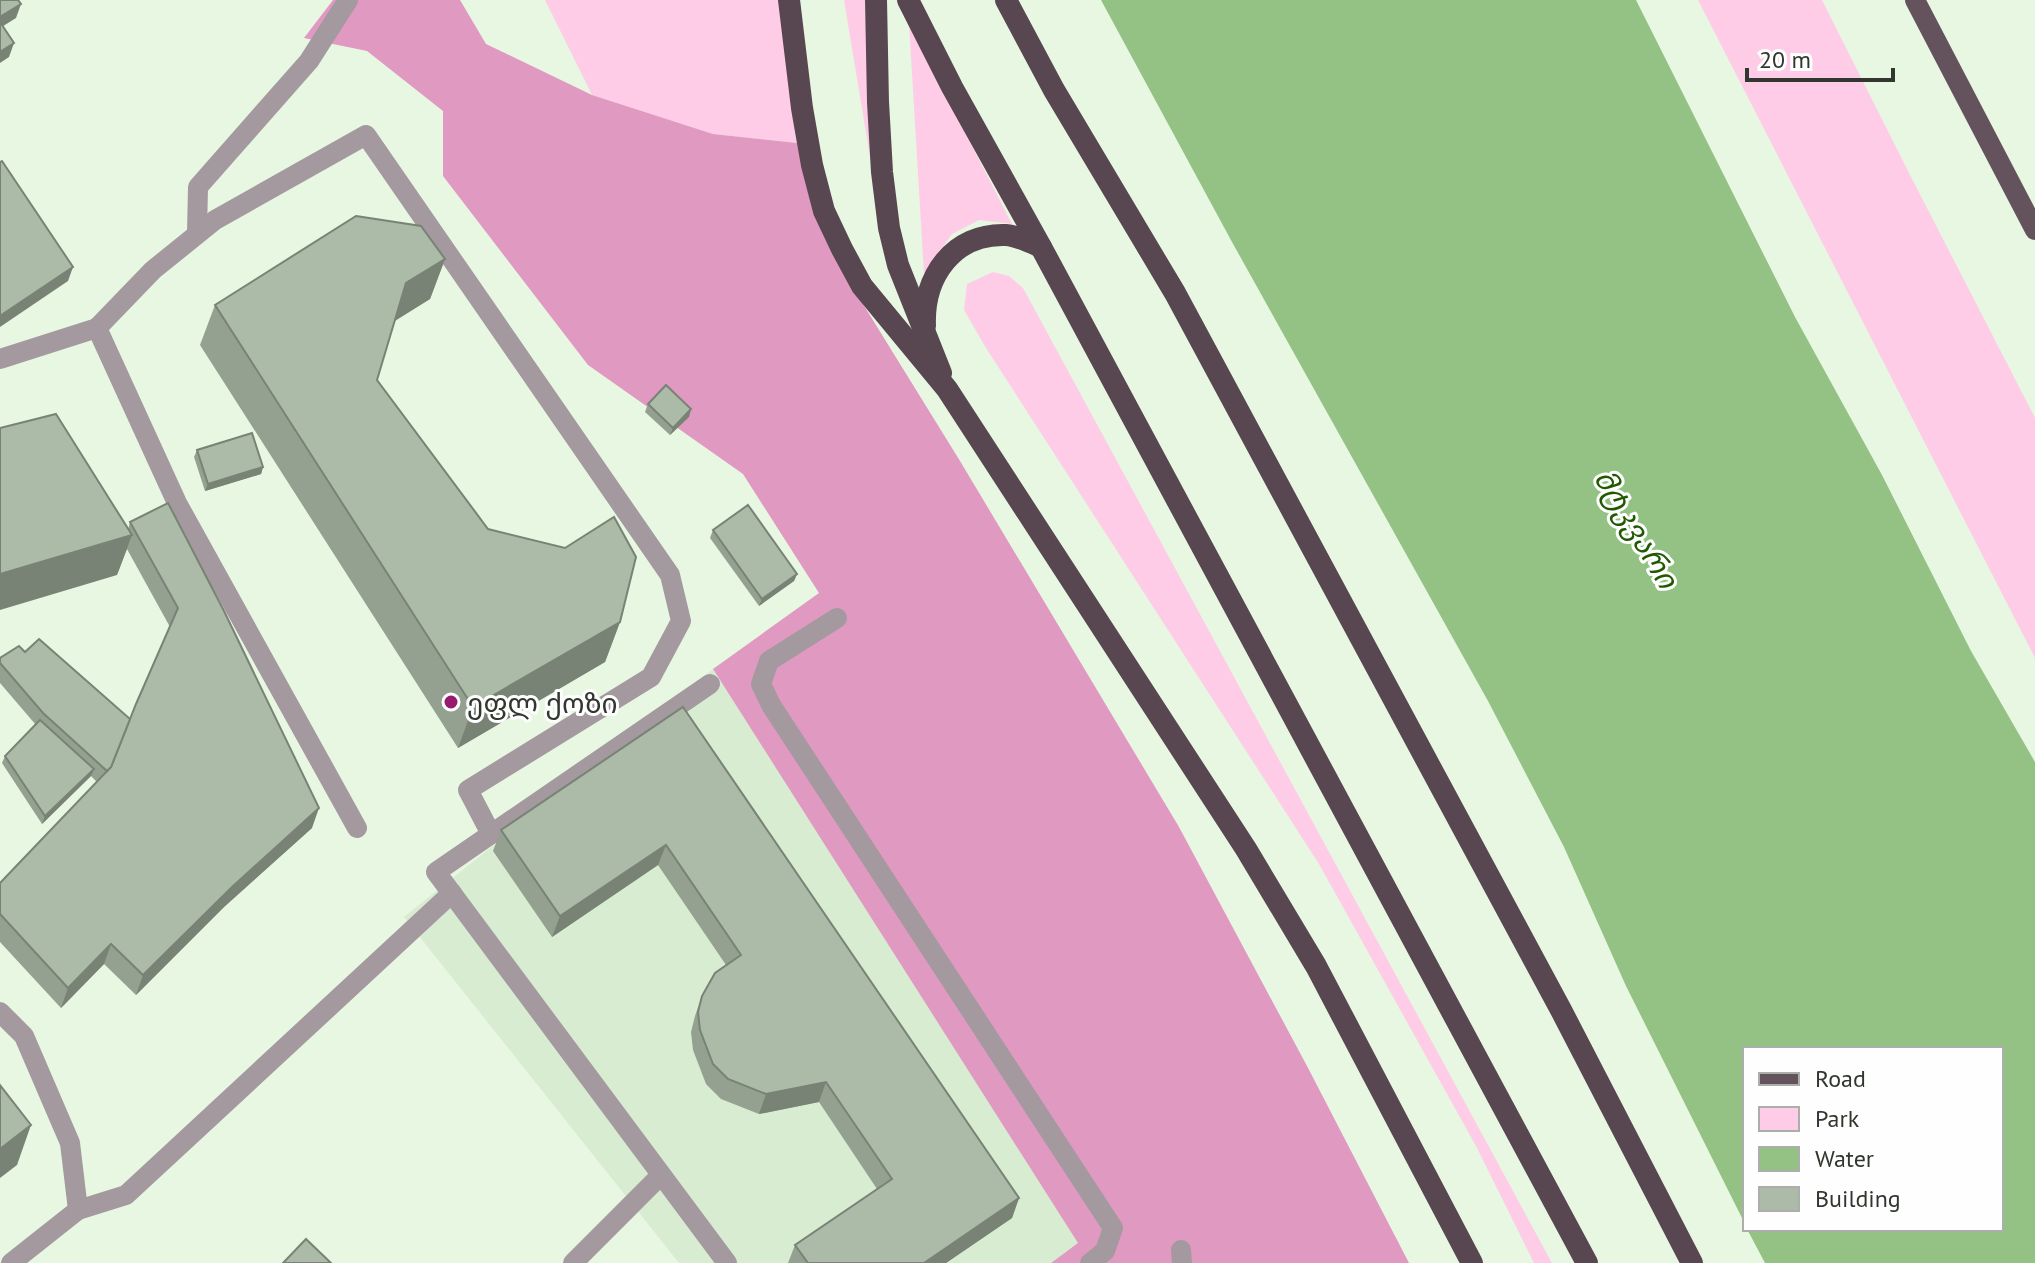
<svg xmlns="http://www.w3.org/2000/svg" width="2035" height="1263" viewBox="0 0 2035 1263" font-family="'PT Sans','Noto Sans Georgian',sans-serif">
	<rect width="100%" height="100%" fill="#e7f7e2"/>
	<polygon fill="#d7ecd1" points="713,669 1079,1243 1051,1263 679,1263 404,917"/>
	<g fill="#fecce7">
		<polygon points="545,0 794,0 816,145 713,134 592,95"/>
		<polygon points="844,0 865,0 871,163"/>
		<polygon points="1698,0 1822,0 1909,173 2035,418 2035,658"/>
		<polygon points="909,23 1012,224 979,220 952,234 924,274"/>
		<polygon points="993,272 1009,276 1023,288 1552,1263 1534,1263 1476,1146 1319,864 986,348 964,310 967,284"/>
	</g>
	<polygon fill="#e099c1" points="333,0 460,0 486,44 592,95 713,134 816,145 858,296 960,461 1179,827 1307,1066 1409,1263 1051,1263 1078,1243 713,669 819,593 743,474 588,365 443,176 443,111 367,51 304,38"/>
	<polygon fill="#94c285" points="1101,0 1636,0 1795,317 1882,475 1971,651 2035,762 2035,1263 1765,1263 1747,1229 2001,1229 2001,1049 1745,1049 1745,1224 1626,986 1564,847 1488,701 1232,242"/>
	<g fill="none" stroke-linecap="round" stroke-linejoin="round">
		<g stroke="#a4999f" stroke-width="20">
			<polyline points="197,233 198,187 309,61 348,0"/>
			<polyline points="837,618 769,661 761,684 771,705 1113,1228 1105,1251 1090,1263"/>
			<polyline points="710,684 436,872 727,1263"/>
			<polyline points="357,828 177,503 97,328 153,270 215,220 366,135 670,575 681,621 651,677 468,790 491,834"/>
			<polyline points="0,1012 24,1036 70,1143 78,1210 11,1263"/>
			<polyline points="78,1210 126,1195 452,893"/>
			<polyline points="1181,1250 1182,1263"/>
			<polyline points="573,1263 661,1175"/>
		</g>
		<polyline stroke="#a4999f" stroke-width="20" points="0,359 97,328"/>
		<polyline stroke="#64525c" stroke-width="20" points="1915,0 2035,230"/>
		<g stroke="#584650" stroke-width="22">
			<polyline points="789,0 802,108 812,165 824,211 842,249 862,286 947,389 1246,849 1316,966 1472,1263"/>
			<polyline points="876,0 878,102 882,172 889,228 898,265 941,373"/>
			<polyline points="908,0 952,87 1041,247 1587,1263"/>
			<polyline points="1006,0 1054,90 1175,293 1561,1010 1692,1263"/>
			<path d="M 925,326 C 923,277 953,233 1006,235 C 1018,236 1030,242 1041,247"/>
		</g>
	</g>
	<g fill="#94a190">
		<polygon points="445,259 430,299 395,321 377,380 488,529 620,622 605,662 458,748 200,345 215,305"/>
		<polygon points="648,404 691,409 689,417 670,435 645,412"/>
		<polygon points="197,450 263,467 261,474 205,491 194,457"/>
		<polygon points="130,522 312,828 224,907 136,995 104,964 61,1008 0,942 0,883 97,782 91,776 42,824 2,763 5,756 36,725 0,683 0,658 25,652 130,719 170,627 127,549 117,575"/>
		<polygon points="713,530 797,574 794,581 759,606 710,538"/>
		<polygon points="683,707 1019,1198 1012,1218 946,1263 788,1263 795,1245 877,1189 819,1102 759,1114 721,1099 706,1084 693,1050 691,1032 695,1016 702,996 726,965 658,865 552,937 493,851 501,830"/>
	</g>
	<g fill="#788375">
		<polygon points="21,4 16,18 0,28 0,17"/>
		<polygon points="14,43 9,57 0,63 0,52"/>
		<polygon points="445,259 430,299 391,323 406,283"/>
		<polygon points="73,267 68,281 0,327 0,316"/>
		<polygon points="691,409 689,417 670,435 673,428"/>
		<polygon points="263,467 261,474 205,491 208,484"/>
		<polygon points="132,535 117,575 0,610 0,574"/>
		<polygon points="797,574 794,581 759,606 762,599"/>
		<polygon points="620,622 605,662 458,748 473,707"/>
		<polygon points="94,769 91,776 42,824 45,816"/>
		<polygon points="319,808 312,828 224,907 136,995 143,975 232,887"/>
		<polygon points="666,845 658,865 552,937 560,916"/>
		<polygon points="111,944 104,964 61,1008 68,988"/>
		<polygon points="826,1082 819,1102 759,1114 766,1094"/>
		<polygon points="31,1125 17,1165 0,1178 0,1149"/>
		<polygon points="1019,1198 1012,1218 946,1263 924,1263"/>
	</g>
	<g fill="#acbba7" stroke="#788375" stroke-width="2">
		<polygon points="0,0 18,0 21,4 0,17"/>
		<polygon points="0,22 14,43 0,52"/>
		<polygon points="2,161 73,267 0,316 0,162"/>
		<polygon points="356,216 421,226 445,259 406,283 377,380 488,529 565,548 614,517 636,557 620,622 473,707 215,305"/>
		<polygon points="666,385 691,409 673,428 648,404"/>
		<polygon points="56,414 132,535 0,574 0,428"/>
		<polygon points="252,433 263,467 208,484 197,450"/>
		<polygon points="168,503 224,611 319,808 232,887 143,975 111,944 68,988 0,914 0,883 111,767 136,704 178,608 130,522"/>
		<polygon points="748,505 797,574 762,599 713,530"/>
		<polygon points="39,639 130,719 111,767 107,771 43,713 0,663 0,658 19,646 25,652"/>
		<polygon points="683,707 1019,1198 924,1263 808,1263 795,1245 892,1179 826,1082 766,1094 728,1079 713,1064 700,1030 698,1012 702,996 715,973 741,955 666,845 560,916 501,830"/>
		<polygon points="40,720 94,769 45,816 5,756"/>
		<polygon points="0,1085 31,1125 0,1149"/>
		<polygon points="306,1239 331,1263 283,1263"/>
	</g>
	<circle fill="#981970" stroke="#fefefe" stroke-width="3" cx="451" cy="702" r="8"/>
	<g text-anchor="middle" dominant-baseline="central" stroke-width="6" stroke-linejoin="round" paint-order="stroke">
		<g font-size="28" fill="#31372f" stroke="#fefefe" text-anchor="start">
			<text x="467" y="702">ეფლ ქოზი</text>
		</g>
		<g font-size="30" font-style="italic" fill="#205900" stroke="#fefefe">
			<text transform="translate(1637 528) rotate(59)">მტკვარი</text>
		</g>
	</g>
	<rect x="1743" y="1047" width="260" height="184" fill="#fefefe" stroke="#acaeab" stroke-width="2"/>
	<rect x="1759" y="1073" width="40" height="12" fill="#64525c" stroke="#acaeab" stroke-width="2"/>
	<text x="1815" y="1087" font-size="24" fill="#31372f">Road</text>
	<rect x="1759" y="1107" width="40" height="24" fill="#fecce7" stroke="#acaeab" stroke-width="2"/>
	<text x="1815" y="1127" font-size="24" fill="#31372f">Park</text>
	<rect x="1759" y="1147" width="40" height="24" fill="#94c285" stroke="#acaeab" stroke-width="2"/>
	<text x="1815" y="1167" font-size="24" fill="#31372f">Water</text>
	<rect x="1759" y="1187" width="40" height="24" fill="#acbba7" stroke="#acaeab" stroke-width="2"/>
	<text x="1815" y="1207" font-size="24" fill="#31372f">Building</text>
	<path d="M1747 68v12h146v-12" fill="none" stroke="#31372f" stroke-width="4"/>
	<text x="1759" y="68" font-size="24" fill="#31372f" stroke="#fefefe" stroke-width="6" paint-order="stroke">20 m</text>
</svg>
